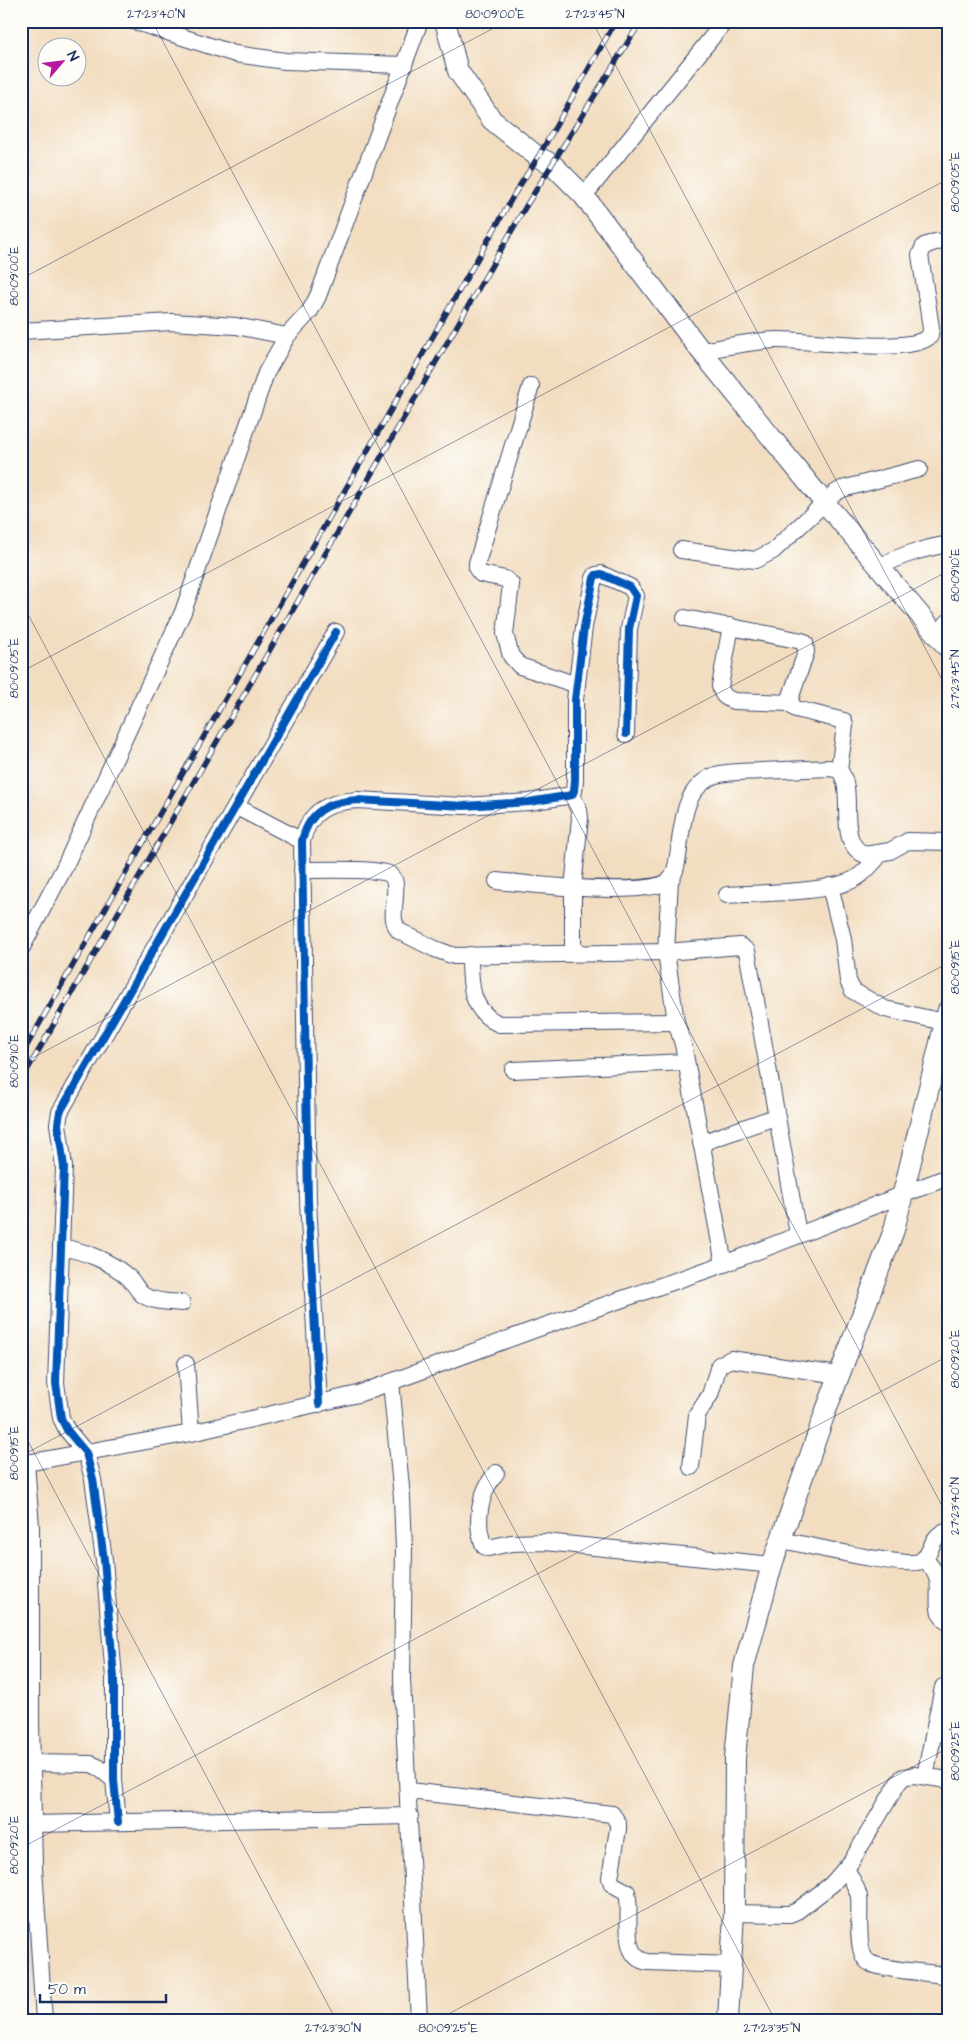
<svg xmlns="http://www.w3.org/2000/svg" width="969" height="2041" viewBox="0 0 969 2041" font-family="'Architects Daughter',sans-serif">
	<rect width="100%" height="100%" fill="#fdfcf7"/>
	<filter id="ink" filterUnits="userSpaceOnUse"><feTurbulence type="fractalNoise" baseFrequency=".02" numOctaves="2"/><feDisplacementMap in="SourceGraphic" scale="10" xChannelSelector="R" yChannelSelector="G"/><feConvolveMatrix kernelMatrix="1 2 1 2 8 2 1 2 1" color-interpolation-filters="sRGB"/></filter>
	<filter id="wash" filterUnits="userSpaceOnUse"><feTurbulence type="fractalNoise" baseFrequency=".0096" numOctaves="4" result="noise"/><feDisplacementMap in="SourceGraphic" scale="20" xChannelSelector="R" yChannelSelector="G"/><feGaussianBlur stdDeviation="1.12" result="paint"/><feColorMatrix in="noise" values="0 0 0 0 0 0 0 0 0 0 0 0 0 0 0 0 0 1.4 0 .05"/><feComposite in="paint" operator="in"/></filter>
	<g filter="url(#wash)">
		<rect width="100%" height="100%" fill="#f2ddc0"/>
	</g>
	<g filter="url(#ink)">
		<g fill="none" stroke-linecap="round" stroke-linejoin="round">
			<defs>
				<g id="minor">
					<polyline points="133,21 235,54 285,61 404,65"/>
					<polyline points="584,196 725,21"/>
					<polyline points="21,331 172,322 236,326 287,336"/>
					<path d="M 701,351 C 726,347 751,341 776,340 C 808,339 909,356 930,336 L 931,328 L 920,255 L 924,246 L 935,242 L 948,241"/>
					<polyline points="531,386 477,563 477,569 481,574 505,579 511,584 505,634 511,656 520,666 577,685"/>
					<polyline points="681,550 755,560 773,551 835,493 842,489 919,469"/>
					<path d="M 880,567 C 902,554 923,549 948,544"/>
					<polyline points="685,618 802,641 805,643 806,652 790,699 792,706 796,709 844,721 845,726 839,770"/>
					<path d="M 731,626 L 720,686 C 722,695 725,698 734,701 L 791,703"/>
					<polyline points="937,635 948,622"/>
					<polyline points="572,795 579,810 580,818 573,888 573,944 575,949 581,953"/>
					<polyline points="237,807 302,841"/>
					<path d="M 302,870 C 317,870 382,868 391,875 C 397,881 395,890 395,897 C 394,910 391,921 399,931 L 435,949 L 454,956 L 666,952 L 740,946 L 747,951 L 798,1234"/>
					<polyline points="670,880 666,952 676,1022 683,1044 724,1264"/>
					<path d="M 497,881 C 526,884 651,898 670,880 C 678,872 679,845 681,833 C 684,816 687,796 700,785 C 705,780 710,777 716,775 C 731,771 747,772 761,771 C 784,770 807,769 830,768 L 839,770 C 857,791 834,841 865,855 L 890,851 L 908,841 L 948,842"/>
					<polyline points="830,886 843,939 848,981 853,991 885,1009 944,1022"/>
					<path d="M 727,895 C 757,893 833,893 856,878 C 866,872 874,862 881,853"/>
					<polyline points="21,949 64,868 183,612 266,373 287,336 310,311 318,296 420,21"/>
					<path d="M 470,955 C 470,983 470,1011 499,1024 L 676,1022"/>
					<polyline points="513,1070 686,1062"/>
					<polyline points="701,1143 775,1117"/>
					<path d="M 61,1247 C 84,1251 110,1261 128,1277 C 134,1282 137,1291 143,1295 C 153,1302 170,1302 182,1303"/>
					<polyline points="186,1364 191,1433"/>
					<polyline points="391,1382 402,1498 404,1548 402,1680 419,2020"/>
					<path d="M 319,1404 L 308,1201 L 302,841 C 309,811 328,802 357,800 L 464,806 L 529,802 L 572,795 L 574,791 L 575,780 L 575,700 L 584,627 L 594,578 L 596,575 L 601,574 L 630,587 L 636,596 L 629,629 L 626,734"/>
					<polyline points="26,1463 31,1527 31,1720 34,1868 44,2020"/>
					<polyline points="21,1464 191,1433 358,1394 536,1329 724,1264 948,1177"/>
					<polyline points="691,1467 697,1415 710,1395 719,1365 731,1359 737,1360 839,1375"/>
					<path d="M 496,1473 C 480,1492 474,1522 484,1546 L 488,1548 L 511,1543 L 545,1542 L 772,1565"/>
					<path d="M 781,1540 C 803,1544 907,1569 921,1561 C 935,1552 927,1538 948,1530"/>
					<path d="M 924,1558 C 930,1565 936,1571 938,1581 C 941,1595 933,1614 948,1621"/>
					<polyline points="32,1763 91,1764 98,1767 114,1780"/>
					<polyline points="925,1776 943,1687"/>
					<path d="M 409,1791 L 612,1814 L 618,1823 L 618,1829 L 610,1878 L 612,1884 L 627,1892 C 633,1913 618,1958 648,1962 L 731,1965"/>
					<polyline points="118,1822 114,1780 114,1678 104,1560 93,1479 86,1453 67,1430 61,1418 56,1383 64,1167 58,1124 60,1112 336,632"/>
					<polyline points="33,1824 410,1816"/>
					<path d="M 846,1869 C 851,1878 857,1887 859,1897 C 861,1913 854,1955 870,1963 C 883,1970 925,1972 942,1975 L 948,1972"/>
					<polyline points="734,1913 790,1914 797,1911 832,1884 851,1862 898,1783 903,1777 914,1775 948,1780"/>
				</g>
				<g id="tertiary">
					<polyline points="445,21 458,71 492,120 538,157 552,164 584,196 701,351 814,490 948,648"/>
					<polyline points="728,2020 734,1913 735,1758 744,1666 772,1565 825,1413 894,1230 948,1010"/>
				</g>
			</defs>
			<use href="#minor" stroke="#3b496d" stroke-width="18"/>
			<use href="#tertiary" stroke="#3b496d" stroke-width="22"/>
			<use href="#minor" stroke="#fff" stroke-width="16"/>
			<use href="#tertiary" stroke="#fff" stroke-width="20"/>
			<defs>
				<g id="rail">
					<polyline points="21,1056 515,193 538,157 616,21"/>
					<polyline points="21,1081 526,206 641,21"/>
				</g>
			</defs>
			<use href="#rail" stroke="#1b2f5e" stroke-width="5.5"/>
			<use href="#rail" stroke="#fdfcf7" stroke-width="4" stroke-dasharray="11" stroke-linecap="butt"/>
			<defs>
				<g id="cycleway">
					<path d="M 319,1404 L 308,1201 L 302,841 C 309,811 328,802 357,800 L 464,806 L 529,802 L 572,795 L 574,791 L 575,780 L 575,700 L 584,627 L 594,578 L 596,575 L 601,574 L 630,587 L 636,596 L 629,629 L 626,734"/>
					<polyline points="118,1822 114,1780 114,1678 104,1560 93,1479 86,1453 67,1430 61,1418 56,1383 64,1167 58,1124 60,1112 336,632"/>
				</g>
			</defs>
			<use href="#cycleway" stroke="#fdfcf7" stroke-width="11"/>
			<use href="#cycleway" stroke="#0057b8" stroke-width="8"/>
		</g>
	</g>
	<path fill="none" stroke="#1b2f5e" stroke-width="1" stroke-opacity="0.45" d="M 152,21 L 948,1517M 592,21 L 948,691M 21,279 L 507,21M 21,601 L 775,2020M 21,672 L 948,179M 21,1064 L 948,571M 21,1428 L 336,2020M 21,1456 L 948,963M 21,1848 L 948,1356M 437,2020 L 948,1748"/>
	<rect width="969" height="2041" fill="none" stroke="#fdfcf7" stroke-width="55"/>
	<g transform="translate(62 62) rotate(62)"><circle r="24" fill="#fdfcf7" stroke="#a3aaba"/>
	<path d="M0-4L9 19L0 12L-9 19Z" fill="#b5179e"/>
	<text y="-8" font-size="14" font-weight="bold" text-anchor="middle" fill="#1b2f5e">N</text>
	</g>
	<path d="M40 1994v8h126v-8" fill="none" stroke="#1b2f5e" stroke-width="2.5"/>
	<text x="48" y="1994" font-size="15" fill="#1b2f5e" stroke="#fdfcf7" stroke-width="4" paint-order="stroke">50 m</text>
	<rect x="28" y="28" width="914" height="1986" fill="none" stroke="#1b2f5e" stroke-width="2"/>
	<g font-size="12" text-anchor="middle" fill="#1b2f5e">
		<text x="156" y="18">27°23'40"N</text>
		<text x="495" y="18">80°09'00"E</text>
		<text x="595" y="18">27°23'45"N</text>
		<text transform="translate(955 182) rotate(-90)" y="4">80°09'05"E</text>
		<text transform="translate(14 276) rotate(-90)" y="4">80°09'00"E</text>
		<text transform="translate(955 575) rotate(-90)" y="4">80°09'10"E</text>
		<text transform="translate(14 668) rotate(-90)" y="4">80°09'05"E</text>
		<text transform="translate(955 679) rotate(-90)" y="4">27°23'45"N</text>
		<text transform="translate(955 967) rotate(-90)" y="4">80°09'15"E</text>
		<text transform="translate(14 1061) rotate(-90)" y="4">80°09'10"E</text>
		<text transform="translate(955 1359) rotate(-90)" y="4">80°09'20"E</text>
		<text transform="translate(14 1453) rotate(-90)" y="4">80°09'15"E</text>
		<text transform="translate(955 1506) rotate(-90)" y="4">27°23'40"N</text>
		<text transform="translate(955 1751) rotate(-90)" y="4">80°09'25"E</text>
		<text transform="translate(14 1845) rotate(-90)" y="4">80°09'20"E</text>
		<text x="333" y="2032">27°23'30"N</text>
		<text x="448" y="2032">80°09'25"E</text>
		<text x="772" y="2032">27°23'35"N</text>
	</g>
</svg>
